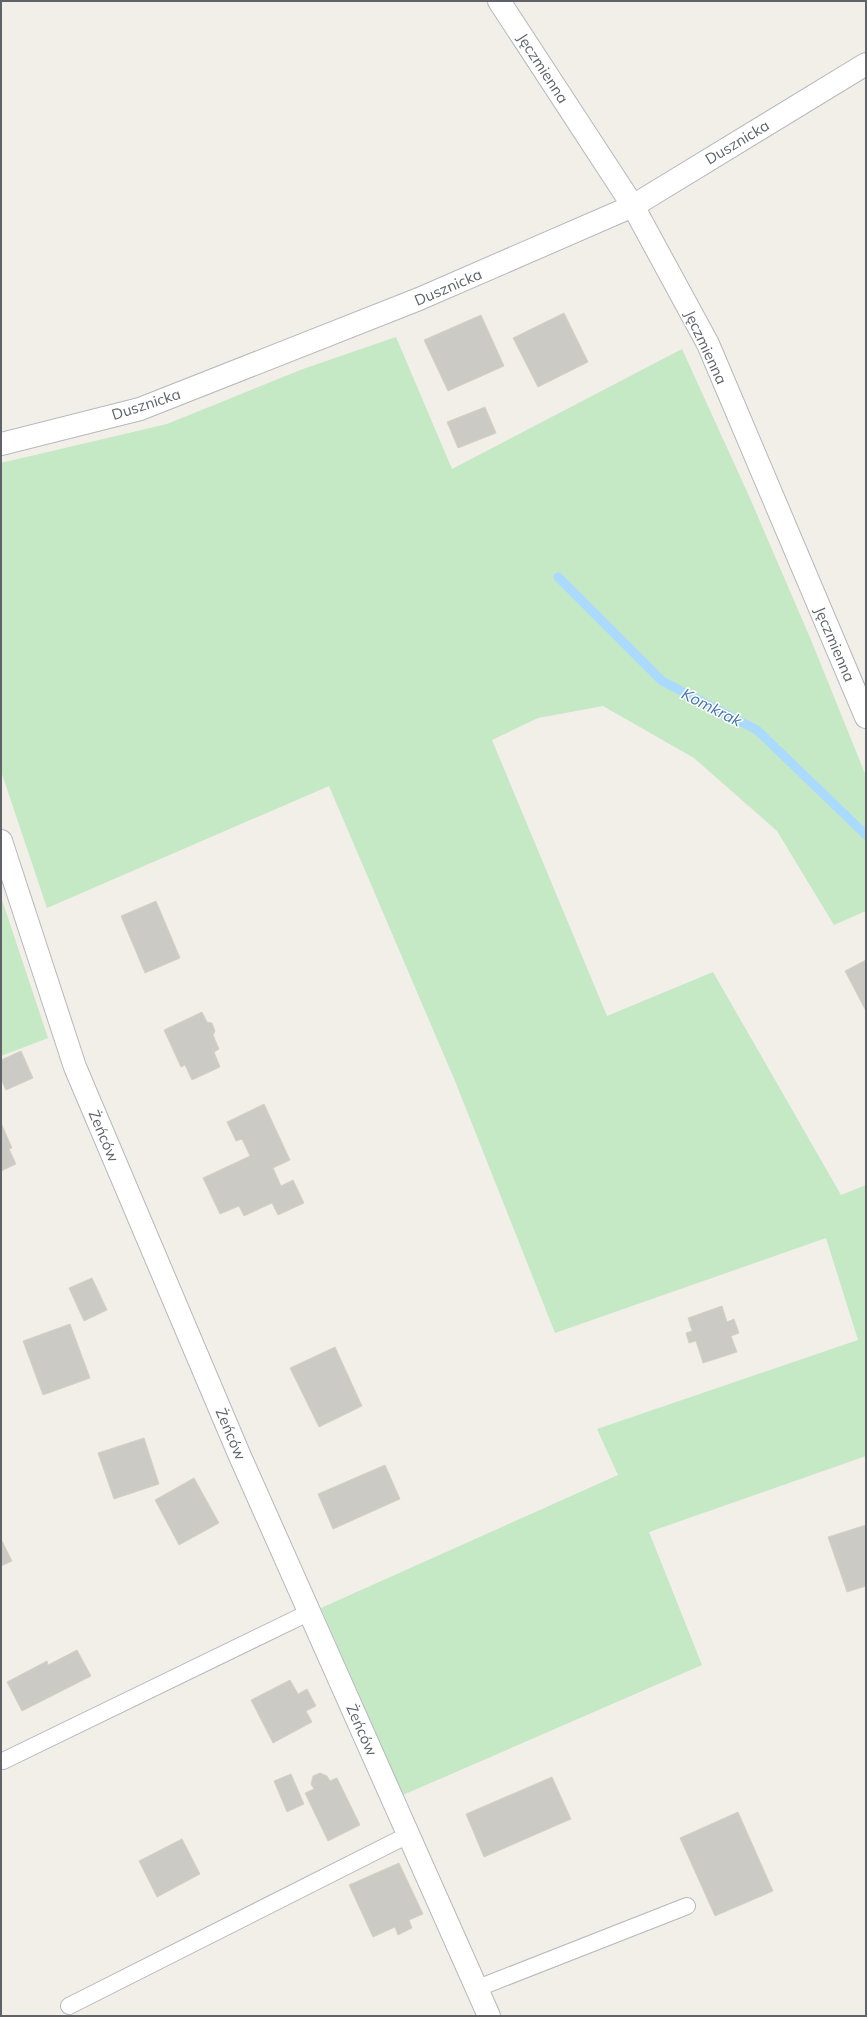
<svg xmlns="http://www.w3.org/2000/svg" width="867" height="2017" viewBox="0 0 867 2017" font-family="Mulish,sans-serif">
	<rect width="100%" height="100%" fill="#f1efe8"/>
	<g fill="#c5e8c5">
		<polygon points="396,337 452,469 682,349 749,496 811,640 866,776 866,911 834,925 777,831 694,758 603,706 538,718 492,740 607,1016 713,972 841,1195 866,1185 866,1456 649,1532 702,1665 403,1795 321,1608 618,1475 597,1429 858,1340 826,1238 555,1333 455,1081 329,786 47,908 1,771 1,463 167,424 303,369"/>
		<polygon points="1,897 48,1038 1,1056"/>
	</g>
	<g fill="none" stroke-linecap="round" stroke-linejoin="round">
		<polyline stroke="#aadaff" stroke-width="9" points="558,577 662,681 757,730 866,835"/>
	</g>
	<g fill="#cccac5" stroke="#d6d1c6">
		<polygon points="564,313 588,362 538,387 513,338"/>
		<polygon points="481,315 504,366 448,391 424,340"/>
		<polygon points="485,407 496,433 458,448 447,422"/>
		<polygon points="156,901 180,958 145,973 121,916"/>
		<polygon points="866,960 866,1011 845,971"/>
		<polygon points="202,1012 207,1022 212,1023 215,1031 213,1035 219,1049 214,1052 220,1067 192,1080 185,1065 181,1067 164,1030"/>
		<polygon points="21,1051 33,1078 6,1090 1,1079 1,1060"/>
		<polygon points="264,1104 290,1160 273,1168 281,1186 293,1180 304,1203 278,1215 272,1203 244,1216 239,1206 220,1214 203,1178 250,1156 242,1139 236,1141 227,1122"/>
		<polygon points="1,1123 12,1148 9,1149 16,1164 1,1171"/>
		<polygon points="92,1278 107,1310 84,1321 69,1288"/>
		<polygon points="722,1306 727,1322 734,1319 739,1333 731,1336 737,1352 703,1363 696,1341 689,1343 686,1333 692,1331 688,1318"/>
		<polygon points="70,1324 90,1378 43,1395 23,1341"/>
		<polygon points="335,1347 362,1406 319,1427 290,1368"/>
		<polygon points="144,1438 159,1484 114,1499 98,1453"/>
		<polygon points="385,1465 400,1499 333,1529 318,1494"/>
		<polygon points="194,1478 219,1523 179,1545 155,1500"/>
		<polygon points="866,1525 866,1586 847,1592 828,1537"/>
		<polygon points="1,1539 12,1561 1,1566"/>
		<polygon points="77,1650 91,1676 22,1711 7,1682 47,1661 48,1665"/>
		<polygon points="290,1680 298,1694 307,1689 316,1706 306,1711 312,1722 273,1743 251,1700"/>
		<polygon points="320,1773 327,1776 330,1781 337,1778 360,1825 328,1841 305,1793 314,1789 311,1784 313,1776"/>
		<polygon points="291,1774 304,1804 287,1812 274,1781"/>
		<polygon points="552,1777 571,1819 484,1857 466,1814"/>
		<polygon points="738,1812 773,1891 715,1916 680,1838"/>
		<polygon points="182,1839 200,1874 157,1897 139,1861"/>
		<polygon points="399,1863 423,1914 409,1920 412,1928 398,1935 395,1927 373,1937 349,1885"/>
	</g>
	<g fill="none" stroke-linecap="round" stroke-linejoin="round">
		<defs>
			<g id="service">
				<polyline points="3,1761 310,1612"/>
				<polyline points="478,1988 687,1906"/>
				<polyline points="69,2006 408,1835"/>
			</g>
			<g id="minor">
				<polyline points="499,1 633,206 708,344 866,717"/>
				<polyline points="1,444 140,409 419,299 633,206 866,64"/>
				<polyline points="1,841 75,1067 239,1454 489,2016"/>
			</g>
		</defs>
		<use href="#service" stroke="#b5b8bc" stroke-width="18"/>
		<use href="#minor" stroke="#b5b8bc" stroke-width="24"/>
		<use href="#service" stroke="#fff" stroke-width="16"/>
		<use href="#minor" stroke="#fff" stroke-width="22"/>
	</g>
	<g text-anchor="middle" dominant-baseline="central" stroke-width="3" stroke-linejoin="round" paint-order="stroke">
		<g font-size="15" fill="#5f6368" stroke="#fff">
			<text transform="translate(543 68) rotate(57)">Jęczmienna</text>
			<text transform="translate(737 142) rotate(-31)">Dusznicka</text>
			<text transform="translate(448 287) rotate(-23)">Dusznicka</text>
			<text transform="translate(706 347) rotate(65)">Jęczmienna</text>
			<text transform="translate(146 404) rotate(-18)">Dusznicka</text>
			<text transform="translate(835 644) rotate(67)">Jęczmienna</text>
			<text transform="translate(104 1136) rotate(67)">Żeńców</text>
			<text transform="translate(231 1434) rotate(67)">Żeńców</text>
			<text transform="translate(362 1730) rotate(66)">Żeńców</text>
		</g>
		<g font-size="16" font-style="italic" fill="#4174aa" stroke="#fff">
			<text transform="translate(712 707) rotate(27)">Komkrak</text>
		</g>
	</g>
	<rect width="867" height="2017" fill="none" stroke="#5f6368" stroke-width="4"/>
</svg>
